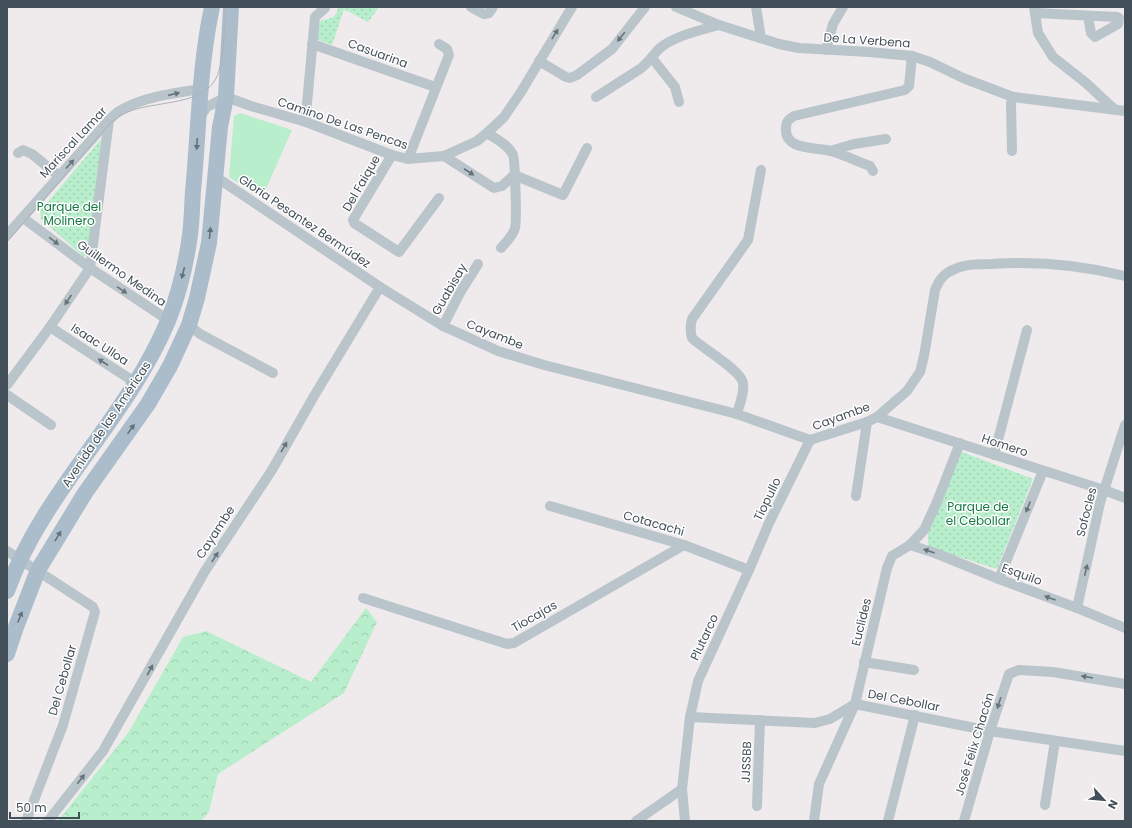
<svg xmlns="http://www.w3.org/2000/svg" width="1132" height="828" viewBox="0 0 1132 828" font-family="Poppins,sans-serif">
	<defs>
		<pattern id="forest-crowns" width="20" height="18" patternUnits="userSpaceOnUse"><rect width="20" height="18" fill="#b8eecb"/><path d="M2 6a3 3 0 1 1 6 0M12 15a3 3 0 1 1 6 0" fill="none" stroke="#9fceb1"/></pattern>
		<pattern id="park-dots" width="8" height="8" patternUnits="userSpaceOnUse"><rect width="8" height="8" fill="#b8eecb"/><path d="M2 2h.1M6 6h.1" fill="none" stroke="#9fceb1" stroke-width="1.8" stroke-linecap="round"/></pattern>
	</defs>
	<rect width="100%" height="100%" fill="#efebec"/>
	<polygon fill="#b8eecb" points="240,113 292,130 262,198 229,177 234,116"/>
	<polygon fill="url(#forest-crowns)" points="366,608 377,622 344,693 218,774 209,812 201,821 58,821 128,733 183,637 206,631 311,682"/>
	<g fill="url(#park-dots)">
		<path d="M 338,7 L 379,7 L 368,22 L 344,9 L 332,45 L 318,40 L 317,37 L 320,21 C 329,18 337,19 338,7 Z"/>
		<polygon points="102,138 87,254 84,257 41,219 40,211"/>
		<polygon points="962,452 1033,479 997,569 928,547 928,531"/>
	</g>
	<g fill="none" stroke-linecap="round" stroke-linejoin="round">
		<g stroke="#bac4cb" stroke-width="10">
			<polyline points="471,7 484,14 489,13 493,7"/>
			<polyline points="676,7 719,25 779,44 799,48 869,52 912,56 930,62 963,78 1013,97 1125,111"/>
			<polyline points="756,7 761,38"/>
			<polyline points="1034,7 1038,33 1053,57 1086,83 1114,109"/>
			<polyline points="1035,13 1117,17 1119,18 1118,24 1095,37 1091,33 1088,16"/>
			<polyline points="312,44 435,87"/>
			<polyline points="826,50 833,24 843,7"/>
			<polyline points="652,58 675,87 679,102"/>
			<polyline points="539,61 566,77 570,78 577,75 612,49 645,7"/>
			<path d="M 596,97 L 640,69 C 648,63 653,55 660,48 C 674,36 701,30 719,25"/>
			<polyline points="200,117 207,107 226,97 251,106 306,122 392,155 408,159 444,156 477,141 487,133 504,117 521,92 572,7"/>
			<polyline points="306,122 306,114 315,17 325,8"/>
			<path d="M 487,133 C 496,139 509,145 513,155 C 515,159 517,222 515,228 C 513,236 506,242 501,248"/>
			<polyline points="830,151 854,144 886,139"/>
			<polyline points="1012,151 1011,103 1013,97"/>
			<polyline points="18,153 23,150 32,154 59,176"/>
			<polyline points="392,155 353,220 354,223 399,252 439,198"/>
			<polyline points="444,156 494,188 502,186 514,175 563,195 587,148"/>
			<polyline points="408,159 449,55 447,49 439,44"/>
			<path d="M 873,171 L 870,166 C 857,161 844,155 831,151 C 817,147 784,151 786,128 C 786,121 789,119 794,116 L 905,90 L 909,86 L 912,56"/>
			<path d="M 216,177 L 380,287 L 443,326 L 498,351 L 544,365 L 737,414 L 810,440 L 867,422 L 877,417 L 907,391 L 920,372 L 924,356 L 935,290 C 939,280 944,273 955,269 C 966,264 979,264 991,264 C 1036,261 1081,265 1125,276"/>
			<polyline points="22,219 26,220 90,268 168,320"/>
			<path d="M 7,235 L 109,120 C 113,116 117,112 121,110 C 144,97 174,93 200,89"/>
			<polyline points="189,325 200,334 273,373"/>
			<polyline points="443,326 461,291 478,264"/>
			<polyline points="50,327 136,383"/>
			<polyline points="7,385 50,327 90,268 109,120"/>
			<polyline points="7,395 51,425"/>
			<path d="M 737,414 C 739,405 745,393 743,383 C 741,370 703,349 692,338 C 690,331 690,326 692,319 L 748,240 L 761,170"/>
			<polyline points="877,417 1104,490 1125,498"/>
			<polyline points="994,455 1027,330"/>
			<polyline points="856,496 867,422"/>
			<polyline points="550,506 684,545 749,570"/>
			<polyline points="910,545 935,553 999,579 1077,608 1125,628"/>
			<polyline points="7,551 90,605 93,607 95,612 63,725 26,821"/>
			<polyline points="999,579 1043,471"/>
			<polyline points="363,598 507,644 514,643 684,545"/>
			<polyline points="1077,608 1100,503 1125,425"/>
			<polyline points="864,662 914,670"/>
			<polyline points="690,717 815,723 830,719 855,704 990,731 1125,751"/>
			<polyline points="682,789 685,821"/>
			<polyline points="1045,805 1055,741"/>
			<polyline points="757,806 760,720"/>
			<polyline points="48,821 103,751 205,571 272,470 314,396 380,287"/>
			<polyline points="636,821 682,789 690,717 698,681 749,570 769,523 810,440"/>
			<polyline points="814,821 819,784 855,704 887,568 892,556 910,545 924,530 936,504 960,443"/>
			<polyline points="888,821 915,715"/>
			<polyline points="964,821 990,731 1009,674 1019,670 1053,672 1125,684"/>
		</g>
		<g stroke="#abbdcb" stroke-width="16">
			<path d="M 7,591 C 43,491 127,419 168,321 C 179,294 186,264 190,235 C 192,220 192,205 193,191 C 199,129 199,68 212,7"/>
			<polyline points="7,654 16,627 38,570 85,493 148,404 170,366 189,325 197,298 209,243 220,127 226,97 231,7"/>
		</g>
		<path stroke="#aeb1b6" stroke-width="1" d="M 7,242 L 110,123 C 116,119 122,114 128,112 C 155,100 206,107 218,74 C 224,57 224,26 226,7"/>
	</g>
	<defs><path id="oneway-solid" d="M-6-.8H1V-3.2L6.5 0L1 3.2V.8H-6Z"/></defs>
	<g fill="#67737b">
		<use href="#oneway-solid" transform="translate(555 34) rotate(-58)"/>
		<use href="#oneway-solid" transform="translate(621 37) rotate(129)"/>
		<use href="#oneway-solid" transform="translate(174 94) rotate(-13)"/>
		<use href="#oneway-solid" transform="translate(70 164) rotate(-48)"/>
		<use href="#oneway-solid" transform="translate(469 172) rotate(33)"/>
		<use href="#oneway-solid" transform="translate(54 241) rotate(37)"/>
		<use href="#oneway-solid" transform="translate(122 290) rotate(34)"/>
		<use href="#oneway-solid" transform="translate(68 300) rotate(124)"/>
		<use href="#oneway-solid" transform="translate(103 362) rotate(-147)"/>
		<use href="#oneway-solid" transform="translate(284 447) rotate(-60)"/>
		<use href="#oneway-solid" transform="translate(1028 507) rotate(112)"/>
		<use href="#oneway-solid" transform="translate(929 551) rotate(-161)"/>
		<use href="#oneway-solid" transform="translate(215 557) rotate(-57)"/>
		<use href="#oneway-solid" transform="translate(1086 570) rotate(-77)"/>
		<use href="#oneway-solid" transform="translate(1050 598) rotate(-160)"/>
		<use href="#oneway-solid" transform="translate(150 670) rotate(-61)"/>
		<use href="#oneway-solid" transform="translate(1087 677) rotate(-170)"/>
		<use href="#oneway-solid" transform="translate(999 703) rotate(108)"/>
		<use href="#oneway-solid" transform="translate(81 779) rotate(-52)"/>
	</g>
	<g fill="#63717b">
		<use href="#oneway-solid" transform="translate(197 144) rotate(93)"/>
		<use href="#oneway-solid" transform="translate(210 233) rotate(-84)"/>
		<use href="#oneway-solid" transform="translate(183 273) rotate(104)"/>
		<use href="#oneway-solid" transform="translate(131 429) rotate(-55)"/>
		<use href="#oneway-solid" transform="translate(58 536) rotate(-59)"/>
		<use href="#oneway-solid" transform="translate(20 617) rotate(-68)"/>
	</g>
	<g text-anchor="middle" dominant-baseline="central" stroke-width="3" stroke-linejoin="round" paint-order="stroke">
		<g font-size="12" fill="#445059" stroke="#fff">
			<text transform="translate(867 40) rotate(4)">De La Verbena</text>
			<text transform="translate(378 53) rotate(20)">Casuarina</text>
			<text transform="translate(343 123) rotate(19)">Camino De Las Pencas</text>
			<text transform="translate(73 142) rotate(-47)">Mariscal Lamar</text>
			<text transform="translate(361 183) rotate(-60)">Del Faique</text>
			<text transform="translate(305 221) rotate(34)">Gloria Pesantez Bermúdez</text>
			<text transform="translate(122 273) rotate(35)">Guillermo Medina</text>
			<text transform="translate(449 289) rotate(-60)">Guabisay</text>
			<text transform="translate(495 334) rotate(22)">Cayambe</text>
			<text transform="translate(100 344) rotate(33)">Isaac Ulloa</text>
			<text transform="translate(841 416) rotate(-20)">Cayambe</text>
			<text transform="translate(106 424) rotate(-56)">Avenida de las Américas</text>
			<text transform="translate(1005 445) rotate(18)">Homero</text>
			<text transform="translate(767 499) rotate(-64)">Tiopullo</text>
			<text transform="translate(1086 512) rotate(-76)">Sofocles</text>
			<text transform="translate(654 523) rotate(16)">Cotacachi</text>
			<text transform="translate(215 532) rotate(-57)">Cayambe</text>
			<text transform="translate(1022 574) rotate(20)">Esquilo</text>
			<text transform="translate(534 616) rotate(-30)">Tiocajas</text>
			<text transform="translate(861 622) rotate(-76)">Euclides</text>
			<text transform="translate(704 637) rotate(-65)">Plutarco</text>
			<text transform="translate(62 680) rotate(-74)">Del Cebollar</text>
			<text transform="translate(904 700) rotate(11)">Del Cebollar</text>
			<text transform="translate(974 744) rotate(-73)">José Félix Chacón</text>
			<text transform="translate(746 762) rotate(-88)">JJSSBB</text>
		</g>
		<g font-size="12" fill="#167943" stroke="#fff">
			<text x="69" y="206">Parque del<tspan x="69" dy="14">Molinero</tspan></text>
			<text x="978" y="506">Parque de<tspan x="978" dy="14">el Cebollar</tspan></text>
		</g>
	</g>
	<rect width="1132" height="828" fill="none" stroke="#445059" stroke-width="16"/>
	<g transform="translate(1104 800) rotate(117)" stroke="#ffffff" stroke-width="3" paint-order="stroke">
	<path d="M0-3L7 15L0 10L-7 15Z" fill="#445059"/>
	<text y="-6" font-size="11" font-weight="bold" text-anchor="middle" fill="#445059">N</text>
	</g>
	<path d="M10 812v6h69v-6" fill="none" stroke="#445059" stroke-width="2"/>
	<text x="16" y="812" font-size="12" fill="#445059" stroke="#ffffff" stroke-width="3" paint-order="stroke">50 m</text>
</svg>
